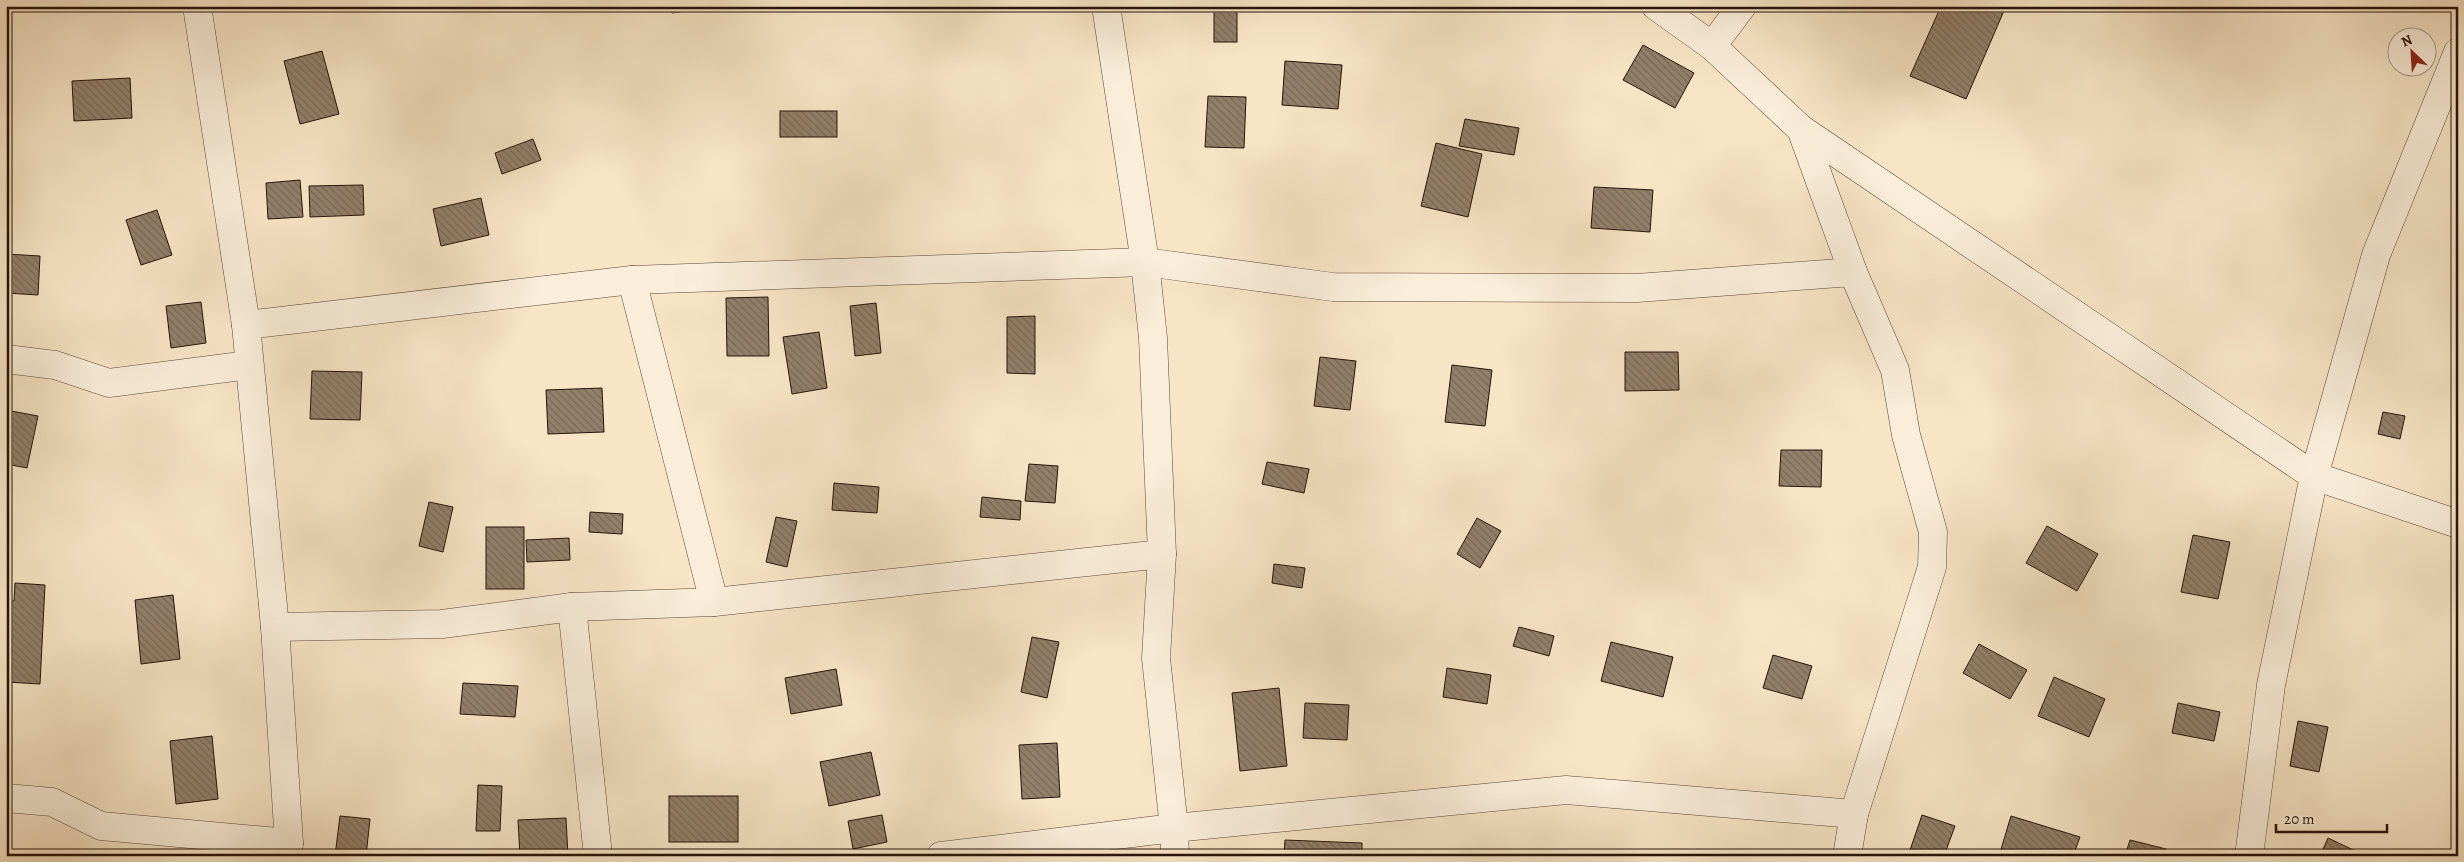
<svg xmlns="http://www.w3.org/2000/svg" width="2464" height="862" viewBox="0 0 2464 862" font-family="Alegreya,serif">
	<defs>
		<pattern id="building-back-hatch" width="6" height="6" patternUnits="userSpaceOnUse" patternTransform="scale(1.25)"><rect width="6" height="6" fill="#93806b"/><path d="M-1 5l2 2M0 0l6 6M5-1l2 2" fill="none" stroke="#786856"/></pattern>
	</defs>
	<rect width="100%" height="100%" fill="#f7e5c6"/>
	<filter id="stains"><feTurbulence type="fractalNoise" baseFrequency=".004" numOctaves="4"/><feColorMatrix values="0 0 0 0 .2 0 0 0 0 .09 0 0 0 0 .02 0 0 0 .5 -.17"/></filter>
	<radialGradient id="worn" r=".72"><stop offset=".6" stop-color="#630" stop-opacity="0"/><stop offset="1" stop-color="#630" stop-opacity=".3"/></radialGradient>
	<g fill="url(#building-back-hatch)" stroke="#271308">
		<polygon points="671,6 715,6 715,7 672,13"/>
		<polygon points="1941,6 2006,6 1966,99 1910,76"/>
		<rect x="1214" y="8" width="23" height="34"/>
		<polygon points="1643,45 1694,73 1675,108 1623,80"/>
		<polygon points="322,51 339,114 300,124 284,61"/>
		<polygon points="1285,61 1342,65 1338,109 1282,105"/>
		<polygon points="130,78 132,118 74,121 72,81"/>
		<polygon points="1208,96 1246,97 1244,148 1205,147"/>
		<rect x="780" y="111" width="57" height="26"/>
		<polygon points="1465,119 1519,128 1514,155 1459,146"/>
		<polygon points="533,139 541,160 502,174 495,153"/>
		<polygon points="1436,143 1482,154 1468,217 1421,206"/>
		<polygon points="300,180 303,217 268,219 266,183"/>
		<polygon points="363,185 364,215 310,217 309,186"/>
		<polygon points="1594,187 1653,190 1650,232 1591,228"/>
		<polygon points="481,198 489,235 441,246 433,209"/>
		<polygon points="157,210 172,255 141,265 126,220"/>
		<polygon points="6,254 40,256 38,295 6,293"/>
		<polygon points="768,297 769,356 727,356 726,298"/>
		<polygon points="201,302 206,343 171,348 166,306"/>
		<polygon points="876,303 881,353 855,356 850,306"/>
		<polygon points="1035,316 1035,374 1007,373 1007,317"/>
		<polygon points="819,332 827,388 792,394 783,337"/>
		<polygon points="1625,352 1678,352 1679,390 1625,391"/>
		<polygon points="1320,357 1356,361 1350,410 1314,406"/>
		<polygon points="1452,365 1492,370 1485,426 1445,422"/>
		<polygon points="312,371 362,372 360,420 310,419"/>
		<polygon points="602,388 604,432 548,434 546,390"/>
		<polygon points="6,410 38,416 27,468 6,464"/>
		<polygon points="2383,412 2405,416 2400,439 2378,434"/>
		<polygon points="1781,450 1822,450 1821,487 1779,486"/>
		<polygon points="1267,462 1309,469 1304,493 1262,484"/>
		<polygon points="1029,464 1058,466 1055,503 1025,501"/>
		<polygon points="834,483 879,487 877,513 832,510"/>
		<polygon points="982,497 1021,501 1020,520 980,517"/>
		<polygon points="429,502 453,507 443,552 419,546"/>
		<polygon points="590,512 623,514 622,534 589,532"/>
		<polygon points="776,517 797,521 787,567 766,562"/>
		<polygon points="1477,518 1501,531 1480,568 1457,554"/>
		<polygon points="2047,526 2098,554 2077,591 2026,563"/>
		<rect x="486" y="527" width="38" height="62"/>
		<polygon points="2193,535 2230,542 2218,599 2181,592"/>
		<polygon points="569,538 570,560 527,562 526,540"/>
		<polygon points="1274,564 1305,568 1302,588 1272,583"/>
		<polygon points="15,583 45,585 40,684 6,682 6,601 14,601"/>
		<polygon points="173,595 180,659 141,664 135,600"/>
		<polygon points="1519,627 1554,636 1549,656 1513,646"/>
		<polygon points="1032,637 1059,642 1047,698 1021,692"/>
		<polygon points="1611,642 1673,657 1663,697 1601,681"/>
		<polygon points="1979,644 2027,670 2010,699 1963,673"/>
		<polygon points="1773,655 1812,666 1802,699 1763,688"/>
		<polygon points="1447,668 1491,675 1487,704 1443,697"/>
		<polygon points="836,669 842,705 791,714 785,678"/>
		<polygon points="2054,677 2105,699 2089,737 2038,716"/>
		<polygon points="463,683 518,686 515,717 460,714"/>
		<polygon points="1279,688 1287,766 1240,771 1232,693"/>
		<polygon points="1305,703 1349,705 1347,740 1303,738"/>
		<polygon points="2178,703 2220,712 2214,741 2172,733"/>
		<polygon points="2298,721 2328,727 2319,772 2290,766"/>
		<polygon points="212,736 218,799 176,804 170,741"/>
		<polygon points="1057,743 1060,797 1022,799 1019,745"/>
		<polygon points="871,752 880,795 829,806 820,762"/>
		<polygon points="478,785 502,786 500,831 476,831"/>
		<rect x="669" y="796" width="69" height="46"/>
		<polygon points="882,815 887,842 853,849 848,821"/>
		<polygon points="1922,815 1955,826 1944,856 1908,856"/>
		<polygon points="340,816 370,819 366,856 335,856"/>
		<polygon points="2011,816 2080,837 2073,856 1999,856"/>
		<polygon points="566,818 568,856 520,856 518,820"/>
		<polygon points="2328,838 2366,856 2320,856"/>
		<polygon points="1285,840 1362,843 1362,856 1284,856"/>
		<polygon points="2130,840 2166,849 2165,856 2125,856"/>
	</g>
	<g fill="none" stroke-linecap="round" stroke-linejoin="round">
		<defs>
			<g id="minor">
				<polyline points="197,6 246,325 275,627 289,843 286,856"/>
				<polyline points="1106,6 1145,262 1153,338 1162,554 1156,658 1174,828 1175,856"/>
				<polyline points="1656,6 1712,46 1801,129 2314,476 2458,524"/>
				<polyline points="1712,46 1742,6"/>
				<polyline points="1801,129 1853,272 1895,370 1906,435 1933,532 1932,567 1854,814 1847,856"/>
				<polyline points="632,280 714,602"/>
				<polyline points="246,325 632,280 1145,262 1333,287 1637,288 1853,272"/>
				<polyline points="6,359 55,365 109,383 249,365"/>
				<polyline points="572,607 598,856"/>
				<polyline points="275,627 442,624 572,607 714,602 1162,554"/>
				<polyline points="6,798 52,802 101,826 289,843"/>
				<polyline points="941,856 1174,828 1566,790 1854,814"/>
				<polyline points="2249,856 2271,685 2314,476 2376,255 2458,52"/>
			</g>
		</defs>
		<use href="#minor" stroke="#5b4838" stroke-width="29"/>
		<use href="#minor" stroke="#faeeda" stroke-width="28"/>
	</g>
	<rect width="2464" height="862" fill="none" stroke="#f7e5c6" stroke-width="25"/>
	<rect x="8" y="8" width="2449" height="847" fill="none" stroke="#271308" stroke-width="2.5"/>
	<rect x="12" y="12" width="2439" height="837" fill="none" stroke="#271308"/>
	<g transform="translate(2412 52) rotate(335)"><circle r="24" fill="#faeeda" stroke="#a69686"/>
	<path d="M0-4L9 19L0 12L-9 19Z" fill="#8f2418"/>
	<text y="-8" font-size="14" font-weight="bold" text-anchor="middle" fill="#271308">N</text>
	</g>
	<path d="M2276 824v8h111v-8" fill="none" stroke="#271308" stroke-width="2.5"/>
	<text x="2284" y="824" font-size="15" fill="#271308" stroke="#faeeda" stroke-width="4" paint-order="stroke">20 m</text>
	<rect width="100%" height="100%" filter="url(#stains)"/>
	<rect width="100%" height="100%" fill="url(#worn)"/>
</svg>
